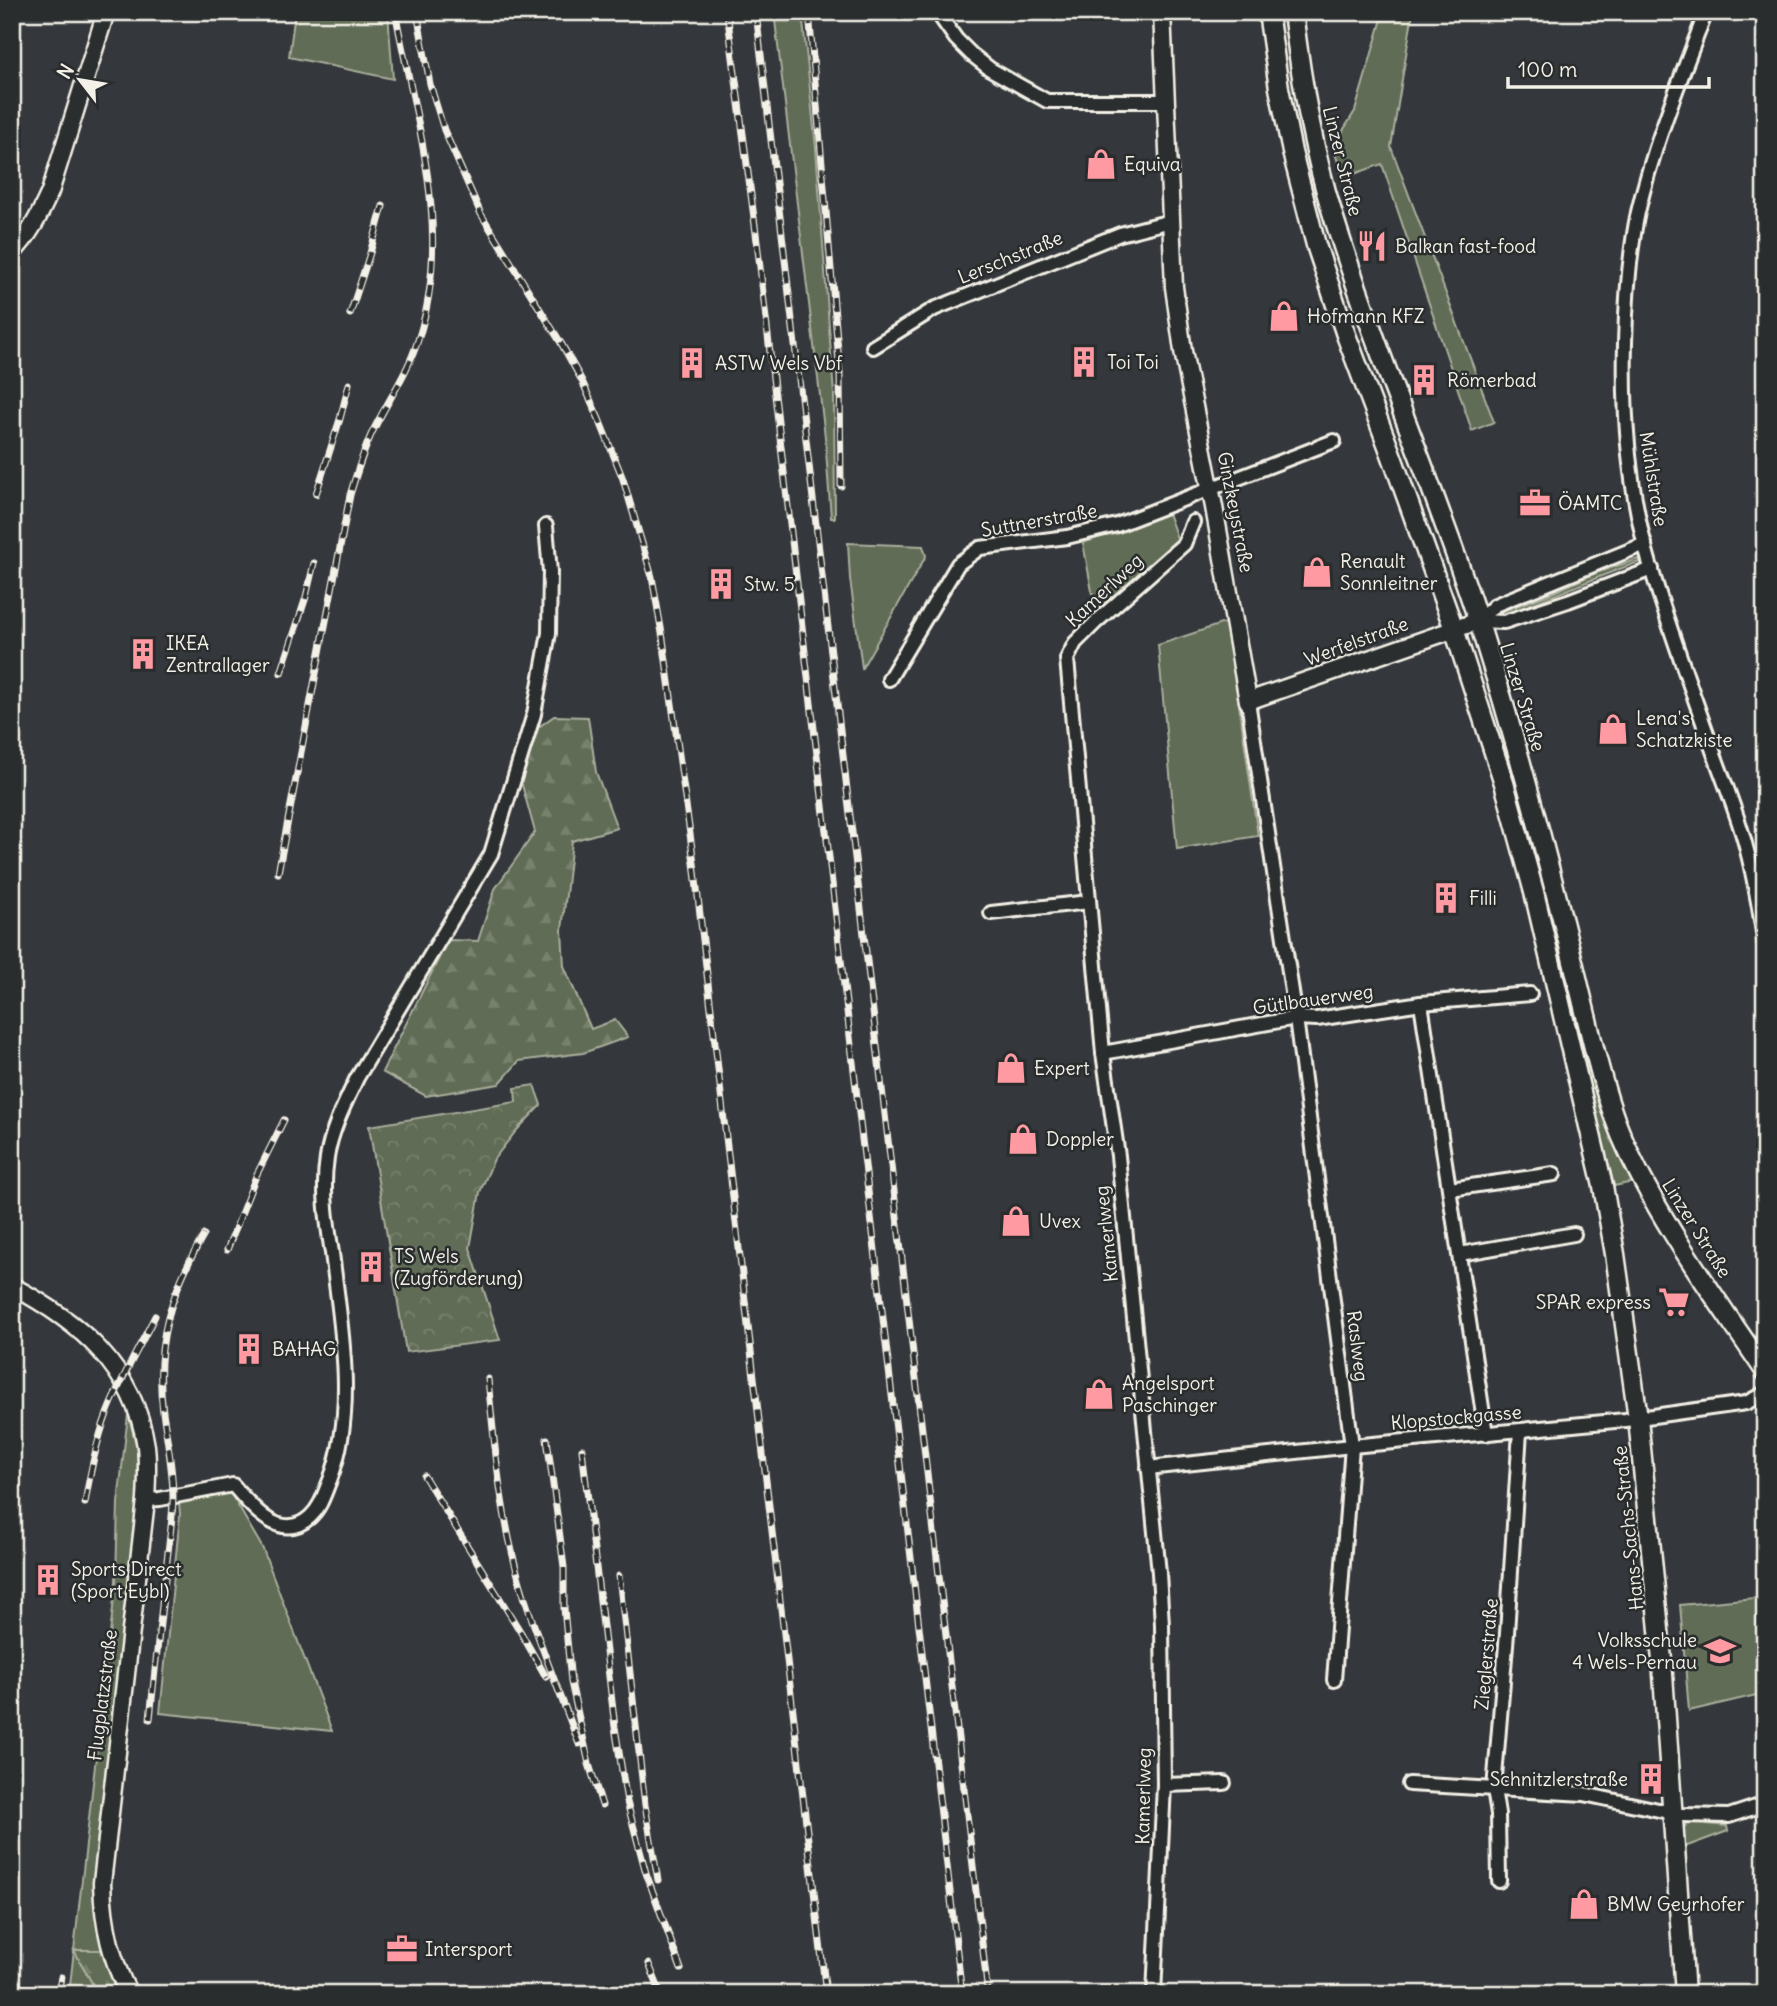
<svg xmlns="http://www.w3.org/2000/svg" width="1777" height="2006" viewBox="0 0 1777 2006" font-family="Delius,sans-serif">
	<defs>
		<pattern id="forest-firs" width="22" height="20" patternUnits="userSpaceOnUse" patternTransform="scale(1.75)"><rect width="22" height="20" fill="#606c54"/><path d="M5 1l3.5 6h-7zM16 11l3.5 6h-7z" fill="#77816d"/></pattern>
		<pattern id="park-crowns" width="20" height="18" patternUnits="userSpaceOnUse" patternTransform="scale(1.75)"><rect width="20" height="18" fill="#606c54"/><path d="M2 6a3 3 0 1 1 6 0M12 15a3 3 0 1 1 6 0" fill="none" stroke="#77816d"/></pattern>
	</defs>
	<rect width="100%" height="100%" fill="#34373b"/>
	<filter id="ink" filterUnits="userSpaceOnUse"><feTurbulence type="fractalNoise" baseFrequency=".0143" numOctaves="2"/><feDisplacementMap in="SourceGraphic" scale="14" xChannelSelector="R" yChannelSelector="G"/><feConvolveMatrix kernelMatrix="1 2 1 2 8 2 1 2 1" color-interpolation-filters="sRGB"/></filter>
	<g filter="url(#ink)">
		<g fill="#606c54" stroke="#aaae9e" stroke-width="2">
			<polygon points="295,12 388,12 393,79 289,57"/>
			<polygon points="774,12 802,12 816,148 834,395 835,518 831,518 825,437"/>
			<polygon points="1384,12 1413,12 1391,147 1494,422 1472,431 1382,164 1343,178 1333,147 1355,111"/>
			<polygon points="1168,513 1178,541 1096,613 1083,543"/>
			<polygon points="848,543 923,546 926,556 862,668 850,579"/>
			<path d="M 1638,559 L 1639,562 C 1592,578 1547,600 1499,616 L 1498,613 L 1547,595 L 1596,573 Z"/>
			<polygon points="1227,622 1258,836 1177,849 1158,645"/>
			<polygon points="1571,996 1590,1074 1618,1150 1633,1182 1614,1186 1567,997"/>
			<polygon points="128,1414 136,1444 140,1479 97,1844 94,1906 102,1950 74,1950 98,1994 69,1994 116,1581 118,1503"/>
			<polygon points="230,1492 262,1547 332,1731 160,1713 180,1515 179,1500"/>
			<polygon points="1765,1597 1765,1693 1689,1711 1680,1605"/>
			<polygon points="1701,1821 1707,1824 1727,1826 1728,1831 1682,1848 1682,1831 1688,1822"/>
		</g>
		<g fill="url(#forest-firs)" stroke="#aaae9e" stroke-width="2">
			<polygon points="554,716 588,717 596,772 617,828 572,841 562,930 564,966 591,1029 615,1020 628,1037 583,1053 519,1061 499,1084 426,1096 382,1072 448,940 478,941 495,889 535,832 519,774 536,729"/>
			<polygon points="74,1950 102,1950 120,1994 98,1994"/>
		</g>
		<polygon fill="url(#park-crowns)" stroke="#aaae9e" stroke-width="2" points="534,1085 541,1105 516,1131 494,1159 480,1192 470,1248 500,1340 406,1352 369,1126 516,1102 515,1088"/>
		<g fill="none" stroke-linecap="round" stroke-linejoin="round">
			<defs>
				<g id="street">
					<polyline points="937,12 956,39 971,54 990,69 1047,101 1166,101"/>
					<path d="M 1706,12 C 1681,78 1654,143 1638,212 C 1629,255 1626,299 1625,343 C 1623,419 1629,494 1651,568 C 1669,628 1691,688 1712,748 C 1723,779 1736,810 1745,843 C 1754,876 1760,911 1765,946"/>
					<polyline points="873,347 934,309 1120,234 1171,221"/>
					<polyline points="1478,621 1495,605 1645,544"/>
					<polyline points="1478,621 1504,622 1568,601 1652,569"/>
					<polyline points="889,679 958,564 980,548 1067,537 1117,525 1334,441"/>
					<polyline points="1248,701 1296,1018 1352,1446 1334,1680"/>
					<polyline points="991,913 1089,902"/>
					<polyline points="1421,1003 1486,1434"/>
					<polyline points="1103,1053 1296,1018 1317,1019 1421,1003 1530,994"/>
					<polyline points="1450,1189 1554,1174"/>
					<polyline points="1460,1254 1574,1234"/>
					<polyline points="1148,1468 1352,1446 1625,1420 1746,1403 1765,1393"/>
					<path d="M 146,1500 L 160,1499 L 233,1485 C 251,1506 280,1544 310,1517 C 321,1507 324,1494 330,1480 C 357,1410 341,1326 332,1253 C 327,1222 322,1189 327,1158 C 331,1130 345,1103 357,1078 L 491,854 L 534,714 L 549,633 L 550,572 L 546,526"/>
					<polyline points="1409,1784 1584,1794 1682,1815 1729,1816 1765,1804"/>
					<polyline points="1164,1785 1224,1783"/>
					<polyline points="1499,1881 1498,1814 1494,1789 1507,1633 1520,1431"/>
					<polyline points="1154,1994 1164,1785 1162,1625 1159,1573 1118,1156 1103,1053 1067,659 1075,643 1096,622 1184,544 1193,522"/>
				</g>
				<g id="secondary">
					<polyline points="1162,12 1174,287 1183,351 1214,507 1248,701 1478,621"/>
					<path d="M 12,253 C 30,235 40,214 50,192 L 106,12"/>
					<path d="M 12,1286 C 78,1321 134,1367 146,1446 C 148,1464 147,1482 146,1500 L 102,1883 C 103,1921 111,1960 129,1994"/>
				</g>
				<g id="primary">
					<polyline points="1268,12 1279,88 1292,152 1316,245 1346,335 1391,454 1454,629 1504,783 1534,892 1603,1186 1615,1254 1638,1418 1662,1660 1685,1994"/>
					<path d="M 1293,12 C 1301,79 1312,148 1332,212 C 1375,351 1434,485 1479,623 C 1509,718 1536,814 1560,910 C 1572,955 1582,1000 1593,1044 C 1601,1075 1609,1106 1621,1135 C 1657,1219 1714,1295 1765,1371"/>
				</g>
			</defs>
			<use href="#street" stroke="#f4f1e8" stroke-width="18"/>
			<use href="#secondary" stroke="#f4f1e8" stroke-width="21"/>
			<use href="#primary" stroke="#f4f1e8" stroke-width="23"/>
			<use href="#street" stroke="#2a2d2e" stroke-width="12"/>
			<use href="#secondary" stroke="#2a2d2e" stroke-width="16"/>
			<use href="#primary" stroke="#2a2d2e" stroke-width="18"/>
			<defs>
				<g id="rail">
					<polyline points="417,12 430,84 444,130 481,214 561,343 582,381 599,419 623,479 652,577 663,639 694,863 826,1994"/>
					<polyline points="727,12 756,233 962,1994"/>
					<polyline points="756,12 988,1994"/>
					<polyline points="809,12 840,374 841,486"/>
					<polyline points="350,314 370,253 383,206"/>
					<polyline points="316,494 340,419 349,384"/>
					<polyline points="281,673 306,597 314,563"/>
					<path d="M 278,873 L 350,495 C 356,475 362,455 371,435 C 386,403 407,375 418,340 C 453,235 417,125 397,21"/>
					<polyline points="227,1250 256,1176 284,1120"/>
					<path d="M 488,1379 C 495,1453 502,1528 525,1599 C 541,1648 561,1696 579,1744"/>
					<polyline points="547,1439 564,1567 564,1608 571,1682 589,1764 602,1805"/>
					<polyline points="582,1449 615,1727 627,1802 646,1873 681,1969"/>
					<polyline points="424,1476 520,1631 546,1677"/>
					<path d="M 85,1503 C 90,1473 96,1443 107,1414 C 120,1380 139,1348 155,1316"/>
					<polyline points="619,1576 645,1805 658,1880"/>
					<path d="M 150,1719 C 155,1670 160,1620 166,1571 C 168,1546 173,1521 173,1497 C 173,1468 167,1440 163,1412 C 154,1346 170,1292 204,1235"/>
					<polyline points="649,1964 661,1994"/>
					<polyline points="58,1994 61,1977"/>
				</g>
			</defs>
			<use href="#rail" stroke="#f4f1e8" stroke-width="7"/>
			<use href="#rail" stroke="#2a2d2e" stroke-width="4.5" stroke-dasharray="13" stroke-linecap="butt"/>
		</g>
	</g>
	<defs>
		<symbol id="shop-bare" viewBox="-9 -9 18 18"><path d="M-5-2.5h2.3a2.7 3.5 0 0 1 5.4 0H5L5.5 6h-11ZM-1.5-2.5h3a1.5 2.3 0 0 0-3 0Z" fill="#ff9aa2" stroke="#2a2d2e" stroke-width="2.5" paint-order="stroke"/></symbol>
		<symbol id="restaurant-bare" viewBox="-9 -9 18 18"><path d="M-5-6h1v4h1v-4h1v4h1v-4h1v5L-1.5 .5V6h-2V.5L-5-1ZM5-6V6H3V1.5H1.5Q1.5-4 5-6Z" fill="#ff9aa2" stroke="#2a2d2e" stroke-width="2.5" paint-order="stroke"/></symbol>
		<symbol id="building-bare" viewBox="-9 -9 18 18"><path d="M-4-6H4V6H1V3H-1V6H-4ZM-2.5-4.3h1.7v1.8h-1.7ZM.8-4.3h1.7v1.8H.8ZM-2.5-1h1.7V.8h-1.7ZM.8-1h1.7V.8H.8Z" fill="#ff9aa2" stroke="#2a2d2e" stroke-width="2.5" paint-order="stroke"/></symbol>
		<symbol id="office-bare" viewBox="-9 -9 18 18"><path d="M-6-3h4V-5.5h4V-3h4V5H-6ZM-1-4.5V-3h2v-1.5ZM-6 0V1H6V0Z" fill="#ff9aa2" stroke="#2a2d2e" stroke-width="2.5" paint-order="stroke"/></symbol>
		<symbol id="supermarket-bare" viewBox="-9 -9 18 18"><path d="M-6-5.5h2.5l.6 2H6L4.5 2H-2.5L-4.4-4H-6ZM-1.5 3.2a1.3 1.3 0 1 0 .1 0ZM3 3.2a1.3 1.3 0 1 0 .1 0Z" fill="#ff9aa2" stroke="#2a2d2e" stroke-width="2.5" paint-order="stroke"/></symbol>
		<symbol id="school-bare" viewBox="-9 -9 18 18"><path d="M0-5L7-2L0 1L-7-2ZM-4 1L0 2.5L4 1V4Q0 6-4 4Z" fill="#ff9aa2" stroke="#2a2d2e" stroke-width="2.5" paint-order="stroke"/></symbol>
	</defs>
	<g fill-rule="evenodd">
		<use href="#shop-bare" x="1079" y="142" width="44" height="44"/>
		<use href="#restaurant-bare" x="1350" y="224" width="44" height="44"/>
		<use href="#shop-bare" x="1262" y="294" width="44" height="44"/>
		<use href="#building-bare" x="1062" y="340" width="44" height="44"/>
		<use href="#building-bare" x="670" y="341" width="44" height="44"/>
		<use href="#building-bare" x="1402" y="358" width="44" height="44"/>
		<use href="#office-bare" x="1513" y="481" width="44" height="44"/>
		<use href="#shop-bare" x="1295" y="550" width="44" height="44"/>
		<use href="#building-bare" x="699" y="562" width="44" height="44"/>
		<use href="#building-bare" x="121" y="632" width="44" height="44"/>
		<use href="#shop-bare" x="1591" y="707" width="44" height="44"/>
		<use href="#building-bare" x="1424" y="876" width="44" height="44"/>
		<use href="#shop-bare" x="989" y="1046" width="44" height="44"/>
		<use href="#shop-bare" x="1001" y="1117" width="44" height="44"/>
		<use href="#shop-bare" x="994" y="1199" width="44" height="44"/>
		<use href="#building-bare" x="349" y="1245" width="44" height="44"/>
		<use href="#supermarket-bare" x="1652" y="1280" width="44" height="44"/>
		<use href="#building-bare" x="227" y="1327" width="44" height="44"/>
		<use href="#shop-bare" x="1077" y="1372" width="44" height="44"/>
		<use href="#building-bare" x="26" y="1558" width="44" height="44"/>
		<use href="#school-bare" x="1698" y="1629" width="44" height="44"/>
		<use href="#building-bare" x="1629" y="1757" width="44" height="44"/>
		<use href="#shop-bare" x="1562" y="1882" width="44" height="44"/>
		<use href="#office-bare" x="380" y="1927" width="44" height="44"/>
	</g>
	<g text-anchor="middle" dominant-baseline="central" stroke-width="5" stroke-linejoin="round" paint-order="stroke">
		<g font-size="19" fill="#f4f1e8" stroke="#2a2d2e">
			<text transform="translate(1343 161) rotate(76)">Linzer Straße</text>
			<text transform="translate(1010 257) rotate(-22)">Lerschstraße</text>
			<text transform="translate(1654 479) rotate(81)">Mühlstraße</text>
			<text transform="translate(1236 512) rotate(79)">Ginzkeystraße</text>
			<text transform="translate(1039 520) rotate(-10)">Suttnerstraße</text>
			<text transform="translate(1104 590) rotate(-43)">Kamerlweg</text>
			<text transform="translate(1356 641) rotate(-20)">Werfelstraße</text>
			<text transform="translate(1523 697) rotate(73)">Linzer Straße</text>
			<text transform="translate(1313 999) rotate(-8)">Gütlbauerweg</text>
			<text transform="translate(1697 1228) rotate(58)">Linzer Straße</text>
			<text transform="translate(1106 1234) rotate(-96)">Kamerlweg</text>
			<text transform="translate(1358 1346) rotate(83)">Raslweg</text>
			<text transform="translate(1456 1417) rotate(-5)">Klopstockgasse</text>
			<text transform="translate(1628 1528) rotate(-96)">Hans-Sachs-Straße</text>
			<text transform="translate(1486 1654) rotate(-85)">Zieglerstraße</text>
			<text transform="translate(102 1695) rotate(-83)">Flugplatzstraße</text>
			<text transform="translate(1143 1796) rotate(-89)">Kamerlweg</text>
		</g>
		<g font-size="19" fill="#f4f1e8" stroke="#2a2d2e" text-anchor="start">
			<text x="1124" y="164">Equiva</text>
			<text x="1395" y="246">Balkan fast-food</text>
			<text x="1307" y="316">Hofmann KFZ</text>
			<text x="1107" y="362">Toi Toi</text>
			<text x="715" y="363">ASTW Wels Vbf</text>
			<text x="1447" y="380">Römerbad</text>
			<text x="1558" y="503">ÖAMTC</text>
			<text x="1340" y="561">Renault<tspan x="1340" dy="22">Sonnleitner</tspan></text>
			<text x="744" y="584">Stw. 5</text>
			<text x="166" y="643">IKEA<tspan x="166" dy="22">Zentrallager</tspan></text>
			<text x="1636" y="718">Lena's<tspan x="1636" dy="22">Schatzkiste</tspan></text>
			<text x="1469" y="898">Filli</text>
			<text x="1034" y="1068">Expert</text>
			<text x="1046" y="1139">Doppler</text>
			<text x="1039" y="1221">Uvex</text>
			<text x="394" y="1256">TS Wels<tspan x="394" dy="22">(Zugförderung)</tspan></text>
			<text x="1651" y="1302" text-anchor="end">SPAR express</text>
			<text x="272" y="1349">BAHAG</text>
			<text x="1122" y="1383">Angelsport<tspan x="1122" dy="22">Paschinger</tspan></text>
			<text x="71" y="1569">Sports Direct<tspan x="71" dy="22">(Sport Eybl)</tspan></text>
			<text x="1697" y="1640" text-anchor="end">Volksschule<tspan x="1697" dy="22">4 Wels-Pernau</tspan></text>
			<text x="1628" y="1779" text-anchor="end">Schnitzlerstraße</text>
			<text x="1607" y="1904">BMW Geyrhofer</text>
			<text x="425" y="1949">Intersport</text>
		</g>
	</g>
	<rect width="1777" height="2006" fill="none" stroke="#2a2d2e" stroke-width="42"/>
	<rect x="21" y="21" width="1735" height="1964" fill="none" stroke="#f4f1e8" stroke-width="2.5" filter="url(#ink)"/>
	<g transform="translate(80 80) rotate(301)" stroke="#2a2d2e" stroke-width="5" paint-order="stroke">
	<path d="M0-5L12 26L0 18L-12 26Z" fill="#f4f1e8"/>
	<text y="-10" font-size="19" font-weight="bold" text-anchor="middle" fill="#f4f1e8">N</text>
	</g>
	<path d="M1508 77v10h201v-10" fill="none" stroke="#f4f1e8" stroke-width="3.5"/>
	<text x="1518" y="77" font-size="21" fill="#f4f1e8" stroke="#2a2d2e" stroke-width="5" paint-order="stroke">100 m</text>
</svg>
